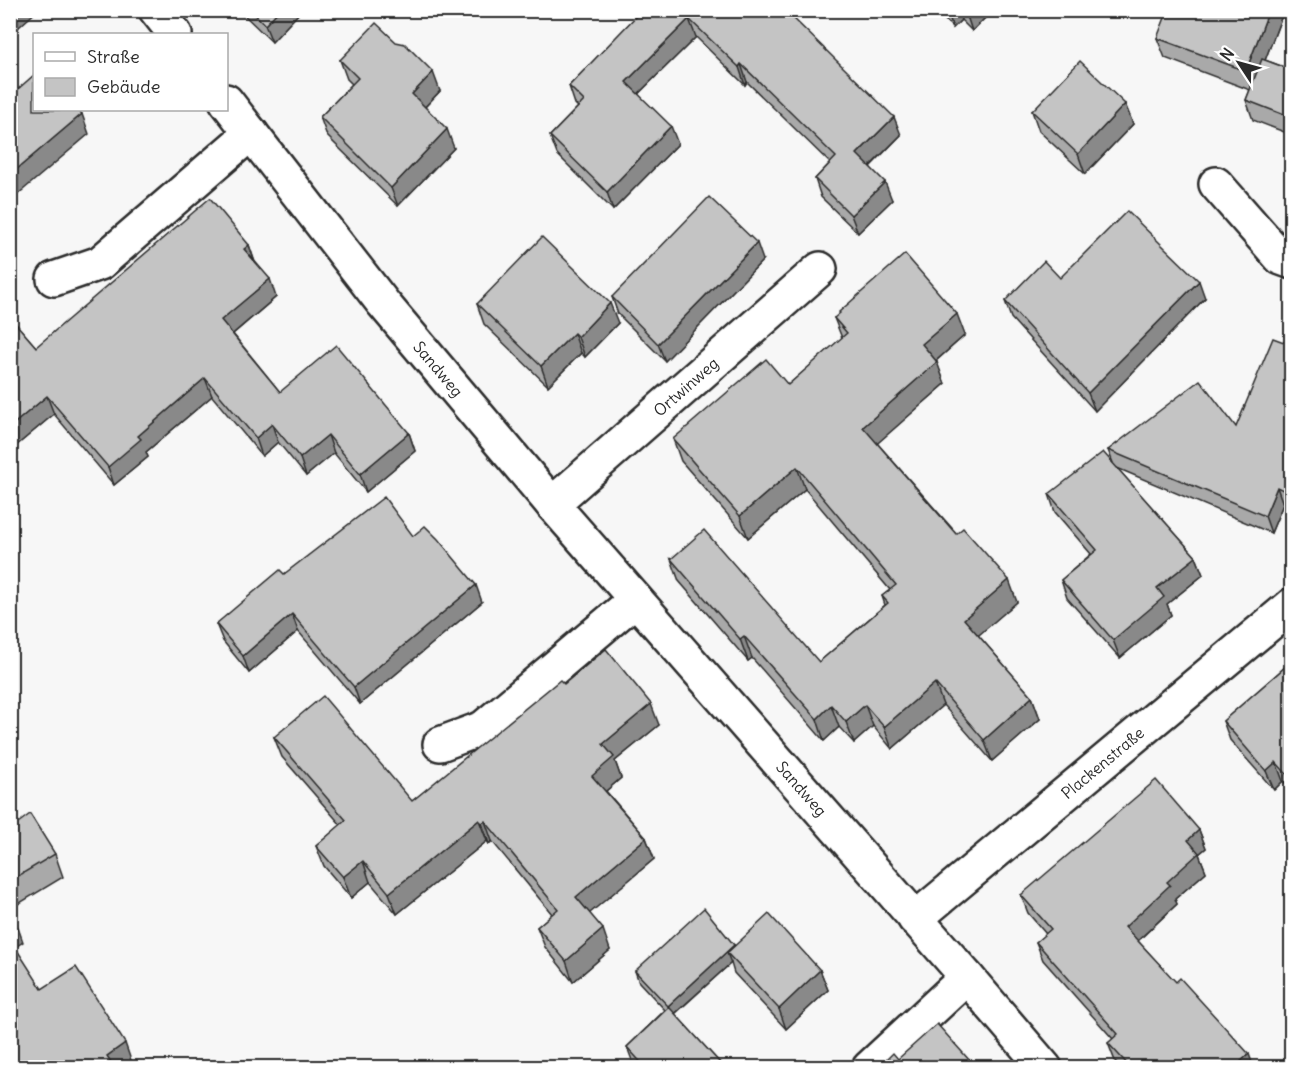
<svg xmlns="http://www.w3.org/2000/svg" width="1302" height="1078" viewBox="0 0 1302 1078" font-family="Delius,sans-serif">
	<rect width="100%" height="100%" fill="#f7f7f7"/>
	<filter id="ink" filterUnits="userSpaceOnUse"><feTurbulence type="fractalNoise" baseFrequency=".0167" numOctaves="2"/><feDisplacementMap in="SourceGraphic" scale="12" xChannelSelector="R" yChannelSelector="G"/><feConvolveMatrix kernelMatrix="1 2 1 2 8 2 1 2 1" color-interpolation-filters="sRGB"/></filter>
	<g filter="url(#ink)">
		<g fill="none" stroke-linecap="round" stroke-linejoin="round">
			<defs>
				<g id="street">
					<polyline points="156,10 175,34"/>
					<path id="s1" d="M 226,101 L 383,303 L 552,504 L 967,977 L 1045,1068"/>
					<polyline points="1216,184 1281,258 1292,262"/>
					<polyline points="54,279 100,263 251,133"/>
					<path id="s2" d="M 552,504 L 820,269"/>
					<polyline points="440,744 483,728 635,600"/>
					<path id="s3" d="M 915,919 L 1292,605"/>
					<polyline points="869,1068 967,977"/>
				</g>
			</defs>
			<use href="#street" stroke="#2b2b2b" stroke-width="38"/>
			<use href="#street" stroke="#fff" stroke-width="33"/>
		</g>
		<g fill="#a9a9a9" stroke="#2b2b2b" stroke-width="1.5">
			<polygon points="239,10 302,10 272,42"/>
			<polygon points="635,10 785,10 901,135 870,167 892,200 858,233 821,197 815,179 830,163 747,82 745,85 696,37 638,94 678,144 613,210 557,154 550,136 578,107 575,104 569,86 639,14"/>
			<polygon points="935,10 993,10 972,31 961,20 953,28"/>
			<polygon points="1281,18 1265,60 1292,70 1292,135 1253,120 1246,100 1250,90 1165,58 1157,38"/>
			<polygon points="340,60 440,91 425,107 454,148 398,206 327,136 320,117 352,84 347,79"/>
			<polygon points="1125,104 1133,124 1085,174 1039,131 1032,111"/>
			<polygon points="249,245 255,262 276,297 233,334 280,392 409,433 415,451 366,492 334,453 306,476 278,442 262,456 212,396 146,452 148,457 114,485 54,414 10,451 10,317 36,347"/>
			<polygon points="763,260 665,361 618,314 612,297"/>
			<polygon points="1060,278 1205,298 1095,411 1011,318 1005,301"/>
			<polygon points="477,304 618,323 585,357 581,353 548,386 484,324"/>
			<polygon points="834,318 965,335 936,361 945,384 877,443 1017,602 978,635 1032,697 1040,719 992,761 943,705 892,749 873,726 854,743 839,727 824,741 752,658 748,661 679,581 671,559 819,662 885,605 882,596 890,590 805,489 748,538 681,461 673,439 788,385 842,338"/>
			<polygon points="1292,345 1292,507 1283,504 1271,533 1117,468 1196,557 1203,575 1167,604 1171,615 1120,658 1067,598 1061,580 1091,554 1055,512 1049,494 1113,463 1108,450 1236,427"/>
			<polygon points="413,536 482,602 360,704 298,631 249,673 223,641 216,624 284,574"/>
			<polygon points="1292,661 1292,791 1283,781 1274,790 1230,740 1223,721"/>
			<polygon points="564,684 659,725 615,761 621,778 606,791 646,838 654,859 589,913 610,950 573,982 545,947 537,927 552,914 492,841 489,844 487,841 397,914 370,882 351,898 324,866 316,846 341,825 282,757 274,737 412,801"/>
			<polygon points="10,829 55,854 63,877 10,909"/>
			<polygon points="1199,830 1206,848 1199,854 1206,872 1175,899 1177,904 1138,941 1254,1068 1121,1068 1115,1061 1108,1043 1113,1039 1043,960 1036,942 1046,934 1028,913 1021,895"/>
			<polygon points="734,945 735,946 820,970 828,990 786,1029 734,973 731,963 675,1014 720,1063 722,1068 635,1068 627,1047 665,1010 639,982 635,971"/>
		</g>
		<g fill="#898989" stroke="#2b2b2b" stroke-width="1.5">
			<polygon points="11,10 38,10 10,35"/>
			<polygon points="279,10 302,10 272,42 265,25"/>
			<polygon points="947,10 958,10 961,20 953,28"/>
			<polygon points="969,10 993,10 972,31 966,13"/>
			<polygon points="1269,10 1278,10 1281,18 1253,92 1246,71"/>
			<polygon points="689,19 696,37 632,100 626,82"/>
			<polygon points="741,64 747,82 745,85 739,67"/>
			<polygon points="433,72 440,91 419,113 412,94"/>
			<polygon points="1125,104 1133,124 1085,174 1078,154"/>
			<polygon points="82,114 89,134 10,201 10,175"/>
			<polygon points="894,117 901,135 864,172 857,154"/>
			<polygon points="671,126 678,144 613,210 607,192"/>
			<polygon points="447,129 454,148 398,206 391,188"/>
			<polygon points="885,182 892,200 858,233 851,215"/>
			<polygon points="757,243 763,260 665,361 658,344"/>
			<polygon points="249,245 255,263 244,249"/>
			<polygon points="270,279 276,297 228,338 221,320"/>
			<polygon points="1199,281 1205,298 1095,411 1088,393"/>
			<polygon points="610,303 618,323 585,357 578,337"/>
			<polygon points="957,314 965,335 930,366 922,344"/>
			<polygon points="574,333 581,353 548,386 541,366"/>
			<polygon points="937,362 945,384 871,449 863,427"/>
			<polygon points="205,378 212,396 146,452 148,457 114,485 108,467 138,436"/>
			<polygon points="47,396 54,414 10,451 10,427"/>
			<polygon points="272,424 278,442 262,456 256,438"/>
			<polygon points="409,433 415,451 366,492 360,474"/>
			<polygon points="328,435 334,453 306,476 300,458"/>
			<polygon points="797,467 805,489 748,538 740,516"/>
			<polygon points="1292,481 1292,504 1287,492"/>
			<polygon points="1277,487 1283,504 1271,533 1265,516"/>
			<polygon points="1196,557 1203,575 1167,604 1171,615 1120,658 1113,640 1157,588"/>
			<polygon points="1009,580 1017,602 972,641 964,619"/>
			<polygon points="476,585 482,602 360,704 354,687"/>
			<polygon points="292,614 298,631 249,673 243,656"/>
			<polygon points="744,636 752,658 748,661 740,639"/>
			<polygon points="935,683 943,705 892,749 884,727"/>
			<polygon points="1032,697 1040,719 992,761 984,740"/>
			<polygon points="651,704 659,725 615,761 621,778 600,796 592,776 603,744"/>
			<polygon points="831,705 839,727 824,741 817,719"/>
			<polygon points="865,705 873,726 854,743 846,722"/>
			<polygon points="1276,762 1283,781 1274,790 1266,771"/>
			<polygon points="479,820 487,841 397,914 389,893"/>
			<polygon points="485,821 492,841 489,844 482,823"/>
			<polygon points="1199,830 1206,848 1199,854 1206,872 1175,899 1177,904 1132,946 1125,927 1188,840"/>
			<polygon points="646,838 654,859 584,918 576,897"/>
			<polygon points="363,861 370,882 351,898 343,877"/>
			<polygon points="15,919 23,942 11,950 10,922"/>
			<polygon points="603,929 610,950 573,982 566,961"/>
			<polygon points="734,945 738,956 727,953 731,963 671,1017 668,1006"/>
			<polygon points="820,970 828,990 786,1029 779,1009"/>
			<polygon points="125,1043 133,1066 131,1068 111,1068 107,1056"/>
			<polygon points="1249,1054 1254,1068 1244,1068 1241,1061"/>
			<polygon points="971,1062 973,1068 968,1068 967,1066"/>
			<polygon points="720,1063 722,1068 715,1068"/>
		</g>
		<g fill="#c4c4c4" stroke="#2b2b2b" stroke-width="1.5">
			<polygon points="251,10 279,10 265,25"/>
			<polygon points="642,10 785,10 894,117 857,154 885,182 851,215 815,179 836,157 741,64 739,67 689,19 626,82 671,126 607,192 550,136 584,101 569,86"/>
			<polygon points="1168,10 1269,10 1246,71 1157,38"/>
			<polygon points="376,23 396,42 405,44 433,72 412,94 447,129 391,188 320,117 358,78 340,60"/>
			<polygon points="1262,59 1292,70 1292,118 1246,100"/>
			<polygon points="1080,61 1125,104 1078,154 1032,111"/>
			<polygon points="34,75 34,110 78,110 82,114 10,175 10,96"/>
			<polygon points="709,197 757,243 658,344 612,297"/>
			<polygon points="210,198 249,245 244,249 270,279 221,320 280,392 336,345 409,433 360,474 328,435 300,458 272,424 256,438 205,378 138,436 141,439 108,467 47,396 10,427 10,317 36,347"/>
			<polygon points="1127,211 1199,281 1088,393 1005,301 1044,261 1060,278"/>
			<polygon points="542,237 610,303 578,337 574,333 541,366 477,304"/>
			<polygon points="905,254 957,314 922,344 937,362 863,427 956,534 963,528 1009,580 964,619 1032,697 984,740 935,683 884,727 865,705 846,722 831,705 817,719 744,636 740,639 671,559 704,530 819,662 888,603 882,596 896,585 797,467 740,516 673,439 766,359 788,385 847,333 834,318 840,313 839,312"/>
			<polygon points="1273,338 1292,345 1292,481 1287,492 1277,487 1265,516 1108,450 1200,380 1236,427"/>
			<polygon points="1103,452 1196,557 1157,588 1164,597 1113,640 1061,580 1097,550 1049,494"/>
			<polygon points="384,497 413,536 425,526 438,539 476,585 354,687 292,614 243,656 216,624 280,570 284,574"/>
			<polygon points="606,649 651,704 603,744 614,757 592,776 646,838 576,897 603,929 566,961 537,927 558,909 485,821 482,823 479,820 389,893 363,861 343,877 316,846 346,820 274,737 323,696 412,801 560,680 564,684"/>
			<polygon points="1292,661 1292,780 1276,762 1266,771 1223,721"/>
			<polygon points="1156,780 1199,830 1188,840 1199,853 1167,882 1170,885 1125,927 1176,982 1180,978 1249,1054 1241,1061 1248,1068 1131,1068 1108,1043 1118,1034 1036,942 1051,929 1021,895"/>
			<polygon points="30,814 55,854 10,881 10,829"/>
			<polygon points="704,908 734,945 668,1006 635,971"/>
			<polygon points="10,912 15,919 10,922"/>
			<polygon points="769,914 820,970 779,1009 727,953"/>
			<polygon points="10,939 42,989 76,967 125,1043 107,1056 115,1068 10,1068"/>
			<polygon points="669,1007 720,1063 715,1068 646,1068 627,1047"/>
			<polygon points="937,1024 971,1062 967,1066 969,1068 878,1068 893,1053 898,1059"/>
		</g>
	</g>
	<g text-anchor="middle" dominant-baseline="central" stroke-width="4.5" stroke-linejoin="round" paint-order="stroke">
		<g font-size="16" fill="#2b2b2b" stroke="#fff">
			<text stroke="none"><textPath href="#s1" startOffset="342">Sandweg</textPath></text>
			<text stroke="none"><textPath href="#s2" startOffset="178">Ortwinweg</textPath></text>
			<text stroke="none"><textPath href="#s3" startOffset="244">Plackenstraße</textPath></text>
			<text stroke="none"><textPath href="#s1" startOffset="897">Sandweg</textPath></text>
		</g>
	</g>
	<rect width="1302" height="1078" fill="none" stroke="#fff" stroke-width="36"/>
	<rect x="18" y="18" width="1266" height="1042" fill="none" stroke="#2b2b2b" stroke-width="2" filter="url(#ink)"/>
	<rect x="33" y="33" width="195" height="78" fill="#ffffff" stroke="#aaaaaa" stroke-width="1.5"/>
	<rect x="45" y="52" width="30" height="9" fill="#ffffff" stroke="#aaaaaa" stroke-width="1.5"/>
	<text x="87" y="63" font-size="18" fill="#2b2b2b">Straße</text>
	<rect x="45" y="78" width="30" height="18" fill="#c4c4c4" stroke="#aaaaaa" stroke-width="1.5"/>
	<text x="87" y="93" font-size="18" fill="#2b2b2b">Gebäude</text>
	<g transform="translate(1239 63) rotate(306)" stroke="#ffffff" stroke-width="4.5" paint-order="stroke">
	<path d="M0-4.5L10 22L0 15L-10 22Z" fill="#2b2b2b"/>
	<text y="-9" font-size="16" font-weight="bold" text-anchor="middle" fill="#2b2b2b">N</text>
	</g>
</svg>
